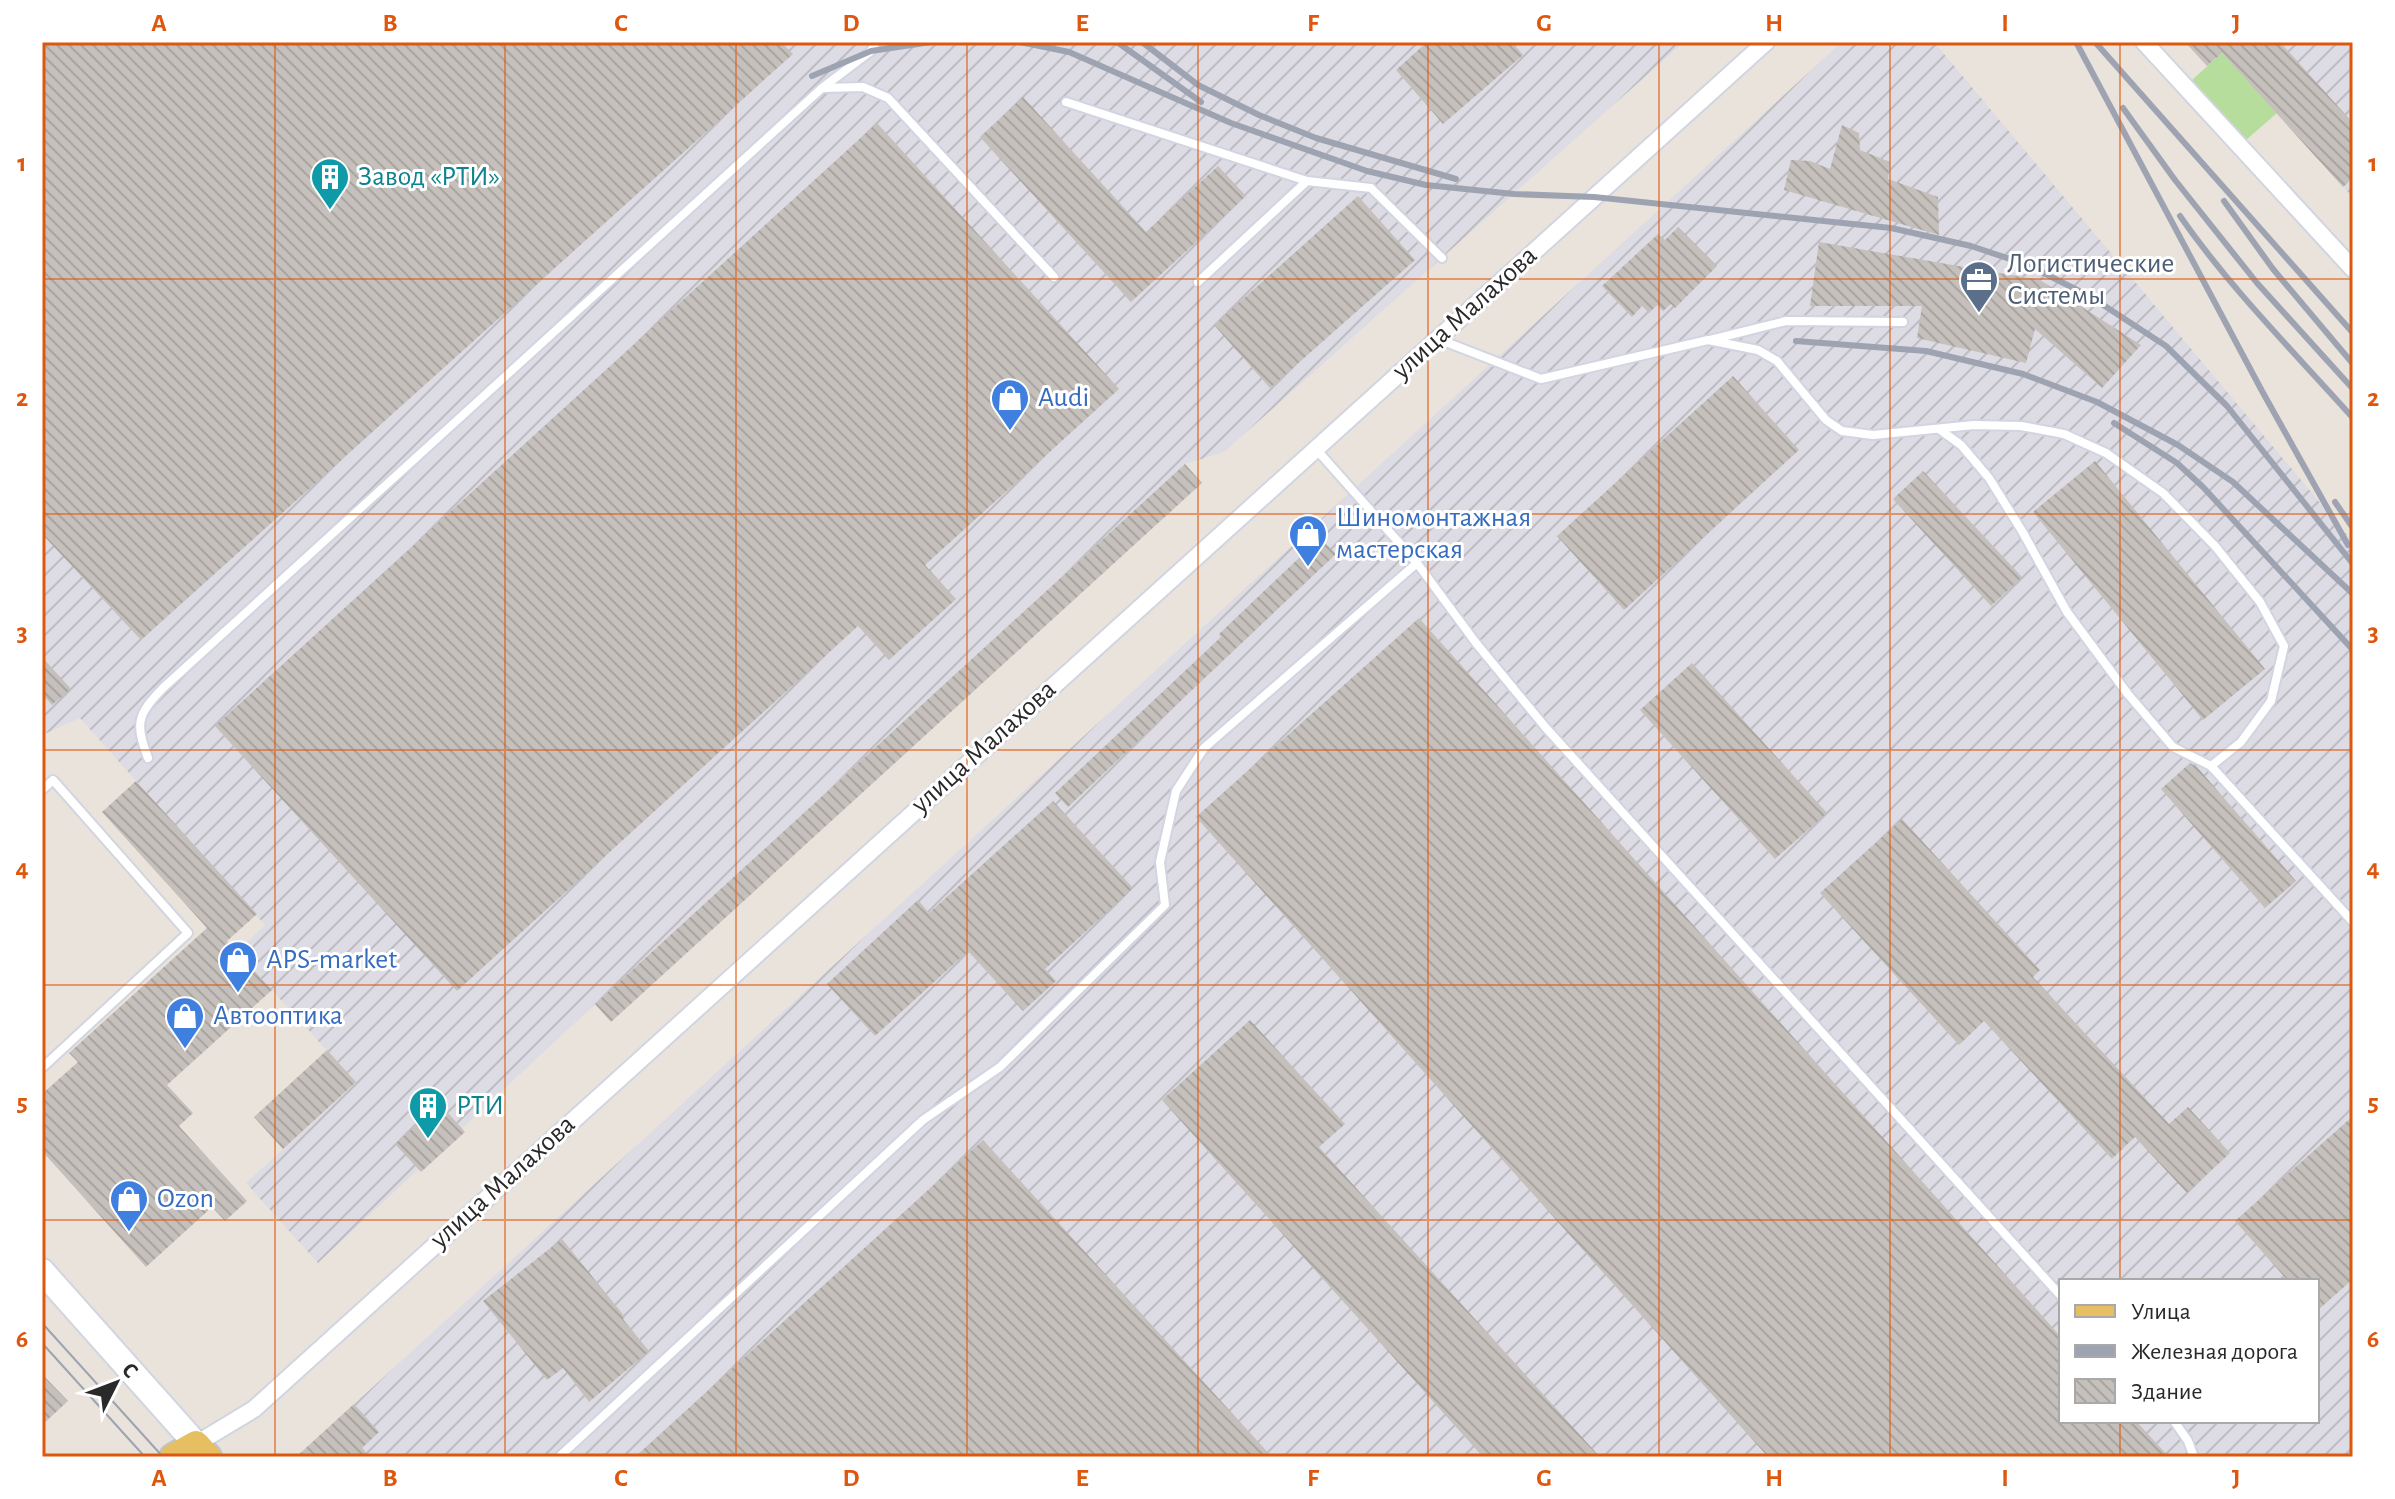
<svg xmlns="http://www.w3.org/2000/svg" width="2395" height="1499" viewBox="0 0 2395 1499" font-family="'Alegreya Sans',sans-serif">
	<defs>
		<pattern id="industrial-furrows" width="10" height="10" patternUnits="userSpaceOnUse" patternTransform="scale(2)"><rect width="10" height="10" fill="#dddbe3"/><path d="M-1 1l2-2M0 10L10 0M9 11l2-2" fill="none" stroke="#bebcc3"/></pattern>
		<pattern id="building-back-hatch" width="6" height="6" patternUnits="userSpaceOnUse" patternTransform="scale(2)"><rect width="6" height="6" fill="#c5c0bb"/><path d="M-1 5l2 2M0 0l6 6M5-1l2 2" fill="none" stroke="#a9a5a1"/></pattern>
	</defs>
	<rect width="100%" height="100%" fill="#eae3db"/>
	<g fill="url(#industrial-furrows)" fill-rule="evenodd">
		<polygon points="42,42 1684,42 1224,452 1185,464 595,1004 318,1263 246,1183 356,1082 237,952 265,925 80,718 42,735"/>
		<path d="M 1842,42 L 1934,42 L 2353,542 L 2353,1457 L 308,1457 L 303,1451 ZM 2061,1281 L 2317,1281 L 2317,1421 L 2061,1421 Z"/>
		<polygon points="2213,42 2353,42 2353,197 2343,187"/>
	</g>
	<polygon fill="#b6dd9b" points="2222,53 2277,113 2246,140 2192,80"/>
	<g fill="url(#building-back-hatch)">
		<polygon points="42,42 781,42 793,54 141,640 42,534"/>
		<polygon points="1427,42 1512,42 1523,55 1443,124 1396,70"/>
		<polygon points="2185,42 2280,42 2353,123 2353,178 2343,187 2222,53 2207,66"/>
		<polygon points="1023,97 1146,232 1218,166 1246,196 1131,302 980,137"/>
		<polygon points="877,123 1119,389 925,565 956,599 889,660 858,626 457,991 215,726"/>
		<polygon points="1842,125 1859,133 1860,150 1890,162 1888,179 1938,197 1939,235 1784,190 1791,160 1810,161 1830,169"/>
		<polygon points="1358,196 1415,260 1270,388 1214,325"/>
		<polygon points="1678,227 1717,266 1675,308 1671,304 1663,311 1657,305 1649,313 1642,306 1632,317 1602,286 1658,234 1665,240"/>
		<polygon points="1819,242 2040,280 2141,345 2102,388 2035,329 2026,363 1917,338 1922,306 1810,306"/>
		<polygon points="1733,376 1799,450 1624,610 1557,536"/>
		<polygon points="2095,461 2265,669 2203,720 2033,512"/>
		<polygon points="1185,464 1202,483 611,1022 595,1004"/>
		<polygon points="1923,471 2022,577 1991,606 1893,499"/>
		<polygon points="1320,538 1336,554 1068,807 1055,793 1221,637 1219,634"/>
		<polygon points="1419,618 2061,1337 2061,1421 2136,1421 2169,1457 1768,1457 1196,817"/>
		<polygon points="42,657 71,689 52,705 42,694"/>
		<polygon points="1692,663 1827,813 1775,859 1640,710"/>
		<polygon points="2190,763 2197,767 2296,881 2265,908 2161,789"/>
		<polygon points="136,781 257,914 227,941 272,990 167,1085 193,1113 179,1126 247,1201 225,1221 212,1207 146,1267 42,1151 42,1094 78,1062 69,1053 207,928 102,812"/>
		<polygon points="1053,801 1133,888 1045,969 1056,981 1023,1011 968,951 875,1036 827,984 918,900 929,913"/>
		<polygon points="1902,819 2040,970 2033,977 2169,1124 2188,1107 2230,1153 2187,1193 2135,1137 2112,1159 1984,1021 1959,1045 1820,893"/>
		<polygon points="1250,1020 1345,1124 1319,1147 1600,1457 1483,1457 1162,1100"/>
		<polygon points="327,1050 356,1082 283,1149 254,1117"/>
		<polygon points="440,1104 465,1132 421,1172 395,1144"/>
		<polygon points="2353,1116 2353,1279 2317,1311 2317,1281 2288,1281 2235,1221"/>
		<polygon points="983,1140 1272,1457 635,1457"/>
		<polygon points="562,1239 625,1317 623,1319 649,1351 589,1402 563,1368 547,1380 483,1301"/>
		<polygon points="42,1374 68,1401 42,1425"/>
		<polygon points="354,1404 379,1432 362,1448 370,1457 296,1457"/>
	</g>
	<g fill="none" stroke-linecap="round" stroke-linejoin="round">
		<defs>
			<g id="service">
				<polyline points="823,88 863,87 888,98 1054,277"/>
				<polyline points="1066,102 1307,181"/>
				<polyline points="1198,282 1307,181 1371,188 1442,258"/>
				<polyline points="1438,339 1541,379 1708,340 1758,350 1777,361 1826,420 1842,431 1873,435 1974,425 2021,426 2064,434 2106,453 2163,493 2215,546 2260,602 2284,646 2271,701 2241,742 2211,766"/>
				<polyline points="1710,340 1786,321 1903,322"/>
				<polyline points="1939,429 1961,445 1989,478 2022,531 2067,612 2127,693 2173,747 2211,766 2353,922"/>
				<polyline points="1417,563 1476,643 1546,728 2061,1296"/>
				<path d="M 148,758 C 135,723 137,715 163,688 L 822,88 L 871,51 L 876,42"/>
				<polyline points="42,790 53,780 188,933 42,1068"/>
				<polyline points="2174,1421 2188,1441 2194,1457"/>
				<polyline points="559,1457 923,1120 1000,1067 1165,905 1160,862 1176,791 1204,748 1417,563 1316,449"/>
			</g>
			<g id="minor">
				<polyline points="2144,42 2353,269"/>
				<polyline points="196,1444 254,1409 1766,42"/>
			</g>
			<polyline id="secondary" points="42,1271 196,1444"/>
			<polyline id="primary" points="173,1457 196,1444 208,1457"/>
		</defs>
		<use href="#service" stroke="#d1d5e1" stroke-width="12"/>
		<use href="#minor" stroke="#d1d5e1" stroke-width="20"/>
		<use href="#secondary" stroke="#d1d5e1" stroke-width="28"/>
		<use href="#primary" stroke="#c3c3c3" stroke-width="30"/>
		<use href="#service" stroke="#fff" stroke-width="8"/>
		<use href="#minor" stroke="#fff" stroke-width="16"/>
		<use href="#secondary" stroke="#fff" stroke-width="24"/>
		<use href="#primary" stroke="#e7bf63" stroke-width="26"/>
		<g stroke="#9ea3b2" stroke-width="2">
			<polyline points="42,1323 163,1457"/>
			<polyline points="42,1343 145,1457"/>
		</g>
		<g stroke="#9ea3b2" stroke-width="6">
			<polyline points="1020,42 1069,52 1231,123 1367,171 1426,185 1514,194 1594,197 1891,228 1971,246 2028,265 2091,297 2166,346 2227,406 2353,564"/>
			<polyline points="1117,42 1201,102"/>
			<polyline points="1142,42 1198,85 1259,115 1316,138 1456,179"/>
			<polyline points="2076,42 2262,391 2348,545"/>
			<polyline points="2095,42 2353,333"/>
			<polyline points="812,76 871,51 931,42"/>
			<polyline points="2123,108 2175,180 2257,283 2353,389"/>
			<polyline points="2224,201 2273,269 2353,364"/>
			<path d="M 2180,216 C 2230,288 2294,352 2353,418"/>
			<polyline points="1796,341 1926,351 2023,374 2097,402 2178,445 2233,482 2353,594"/>
			<polyline points="2114,423 2177,463 2203,487 2353,650"/>
			<polyline points="2335,502 2353,528"/>
		</g>
	</g>
	<path fill="none" stroke="#de570d" stroke-width="2" stroke-opacity="0.55" d="M 275,42 L 275,1457M 505,42 L 505,1457M 736,42 L 736,1457M 967,42 L 967,1457M 1198,42 L 1198,1457M 1428,42 L 1428,1457M 1659,42 L 1659,1457M 1890,42 L 1890,1457M 2120,42 L 2120,1281M 42,279 L 2353,279M 42,514 L 2353,514M 42,750 L 2353,750M 42,985 L 2353,985M 42,1220 L 2353,1220M 2120,1421 L 2120,1457"/>
	<defs>
		<symbol id="building-pin" viewBox="-11 -11 22 30"><path d="M0 17L-7.5 6A9.5 9.5 0 1 1 7.5 6Z" fill="#0f9aa8" stroke="#fff"/><path d="M-4-6H4V6H1V3H-1V6H-4ZM-2.5-4.3h1.7v1.8h-1.7ZM.8-4.3h1.7v1.8H.8ZM-2.5-1h1.7V.8h-1.7ZM.8-1h1.7V.8H.8Z" fill="#fff"/></symbol>
		<symbol id="office-pin" viewBox="-11 -11 22 30"><path d="M0 17L-7.5 6A9.5 9.5 0 1 1 7.5 6Z" fill="#5c6f8a" stroke="#fff"/><path d="M-6-3h4V-5.5h4V-3h4V5H-6ZM-1-4.5V-3h2v-1.5ZM-6 0V1H6V0Z" fill="#fff"/></symbol>
		<symbol id="shop-pin" viewBox="-11 -11 22 30"><path d="M0 17L-7.5 6A9.5 9.5 0 1 1 7.5 6Z" fill="#3f7fe0" stroke="#fff"/><path d="M-5-2.5h2.3a2.7 3.5 0 0 1 5.4 0H5L5.5 6h-11ZM-1.5-2.5h3a1.5 2.3 0 0 0-3 0Z" fill="#fff"/></symbol>
	</defs>
	<g fill-rule="evenodd">
		<use href="#building-pin" x="308" y="155" width="44" height="60"/>
		<use href="#office-pin" x="1957" y="258" width="44" height="60"/>
		<use href="#shop-pin" x="988" y="376" width="44" height="60"/>
		<use href="#shop-pin" x="1286" y="512" width="44" height="60"/>
		<use href="#shop-pin" x="216" y="938" width="44" height="60"/>
		<use href="#shop-pin" x="163" y="994" width="44" height="60"/>
		<use href="#building-pin" x="406" y="1084" width="44" height="60"/>
		<use href="#shop-pin" x="107" y="1177" width="44" height="60"/>
	</g>
	<g text-anchor="middle" dominant-baseline="central" stroke-width="6" stroke-linejoin="round" paint-order="stroke">
		<g font-size="28" fill="#0d838f" stroke="#fff" text-anchor="start">
			<text x="358" y="177">Завод «РТИ»</text>
			<text x="456" y="1106">РТИ</text>
		</g>
		<g font-size="28" fill="#4e5e75" stroke="#fff" text-anchor="start">
			<text x="2007" y="264">Логистические<tspan x="2007" dy="32">Системы</tspan></text>
		</g>
		<g font-size="28" fill="#292929" stroke="#fff">
			<text transform="translate(1465 313) rotate(-42)">улица Малахова</text>
			<text transform="translate(984 747) rotate(-42)">улица Малахова</text>
			<text transform="translate(503 1182) rotate(-42)">улица Малахова</text>
		</g>
		<g font-size="28" fill="#366cbe" stroke="#fff" text-anchor="start">
			<text x="1038" y="398">Audi</text>
			<text x="1336" y="518">Шиномонтажная<tspan x="1336" dy="32">мастерская</tspan></text>
			<text x="266" y="960">АPS-market</text>
			<text x="213" y="1016">Автооптика</text>
			<text x="157" y="1199">Ozon</text>
		</g>
	</g>
	<rect width="2395" height="1499" fill="none" stroke="#ffffff" stroke-width="88"/>
	<rect x="2059" y="1279" width="260" height="144" fill="#ffffff" stroke="#a9a9a9" stroke-width="2"/>
	<rect x="2075" y="1305" width="40" height="12" fill="#e7bf63" stroke="#a9a9a9" stroke-width="2"/>
	<text x="2131" y="1319" font-size="24" fill="#292929">Улица</text>
	<rect x="2075" y="1345" width="40" height="12" fill="#9ea3b2" stroke="#a9a9a9" stroke-width="2"/>
	<text x="2131" y="1359" font-size="24" fill="#292929">Железная дорога</text>
	<rect x="2075" y="1379" width="40" height="24" fill="url(#building-back-hatch)" stroke="#a9a9a9" stroke-width="2"/>
	<text x="2131" y="1399" font-size="24" fill="#292929">Здание</text>
	<g transform="translate(116 1383) rotate(48)" stroke="#ffffff" stroke-width="6" paint-order="stroke">
	<path d="M0-6L14 30L0 20L-14 30Z" fill="#292929"/>
	<text y="-12" font-size="22" font-weight="bold" text-anchor="middle" fill="#292929">С</text>
	</g>
	<rect x="44" y="44" width="2307" height="1411" fill="none" stroke="#de570d" stroke-width="3"/>
	<g font-size="26" text-anchor="middle" font-weight="bold" fill="#de570d">
		<text x="159" y="31">A</text>
		<text x="390" y="31">B</text>
		<text x="621" y="31">C</text>
		<text x="851" y="31">D</text>
		<text x="1082" y="31">E</text>
		<text x="1313" y="31">F</text>
		<text x="1544" y="31">G</text>
		<text x="1774" y="31">H</text>
		<text x="2005" y="31">I</text>
		<text x="2236" y="31">J</text>
		<text x="22" y="171">1</text>
		<text x="2373" y="171">1</text>
		<text x="22" y="406">2</text>
		<text x="2373" y="406">2</text>
		<text x="22" y="641">3</text>
		<text x="2373" y="641">3</text>
		<text x="22" y="876">4</text>
		<text x="2373" y="876">4</text>
		<text x="22" y="1111">5</text>
		<text x="2373" y="1111">5</text>
		<text x="22" y="1347">6</text>
		<text x="2373" y="1347">6</text>
		<text x="159" y="1486">A</text>
		<text x="390" y="1486">B</text>
		<text x="621" y="1486">C</text>
		<text x="851" y="1486">D</text>
		<text x="1082" y="1486">E</text>
		<text x="1313" y="1486">F</text>
		<text x="1544" y="1486">G</text>
		<text x="1774" y="1486">H</text>
		<text x="2005" y="1486">I</text>
		<text x="2236" y="1486">J</text>
	</g>
</svg>
